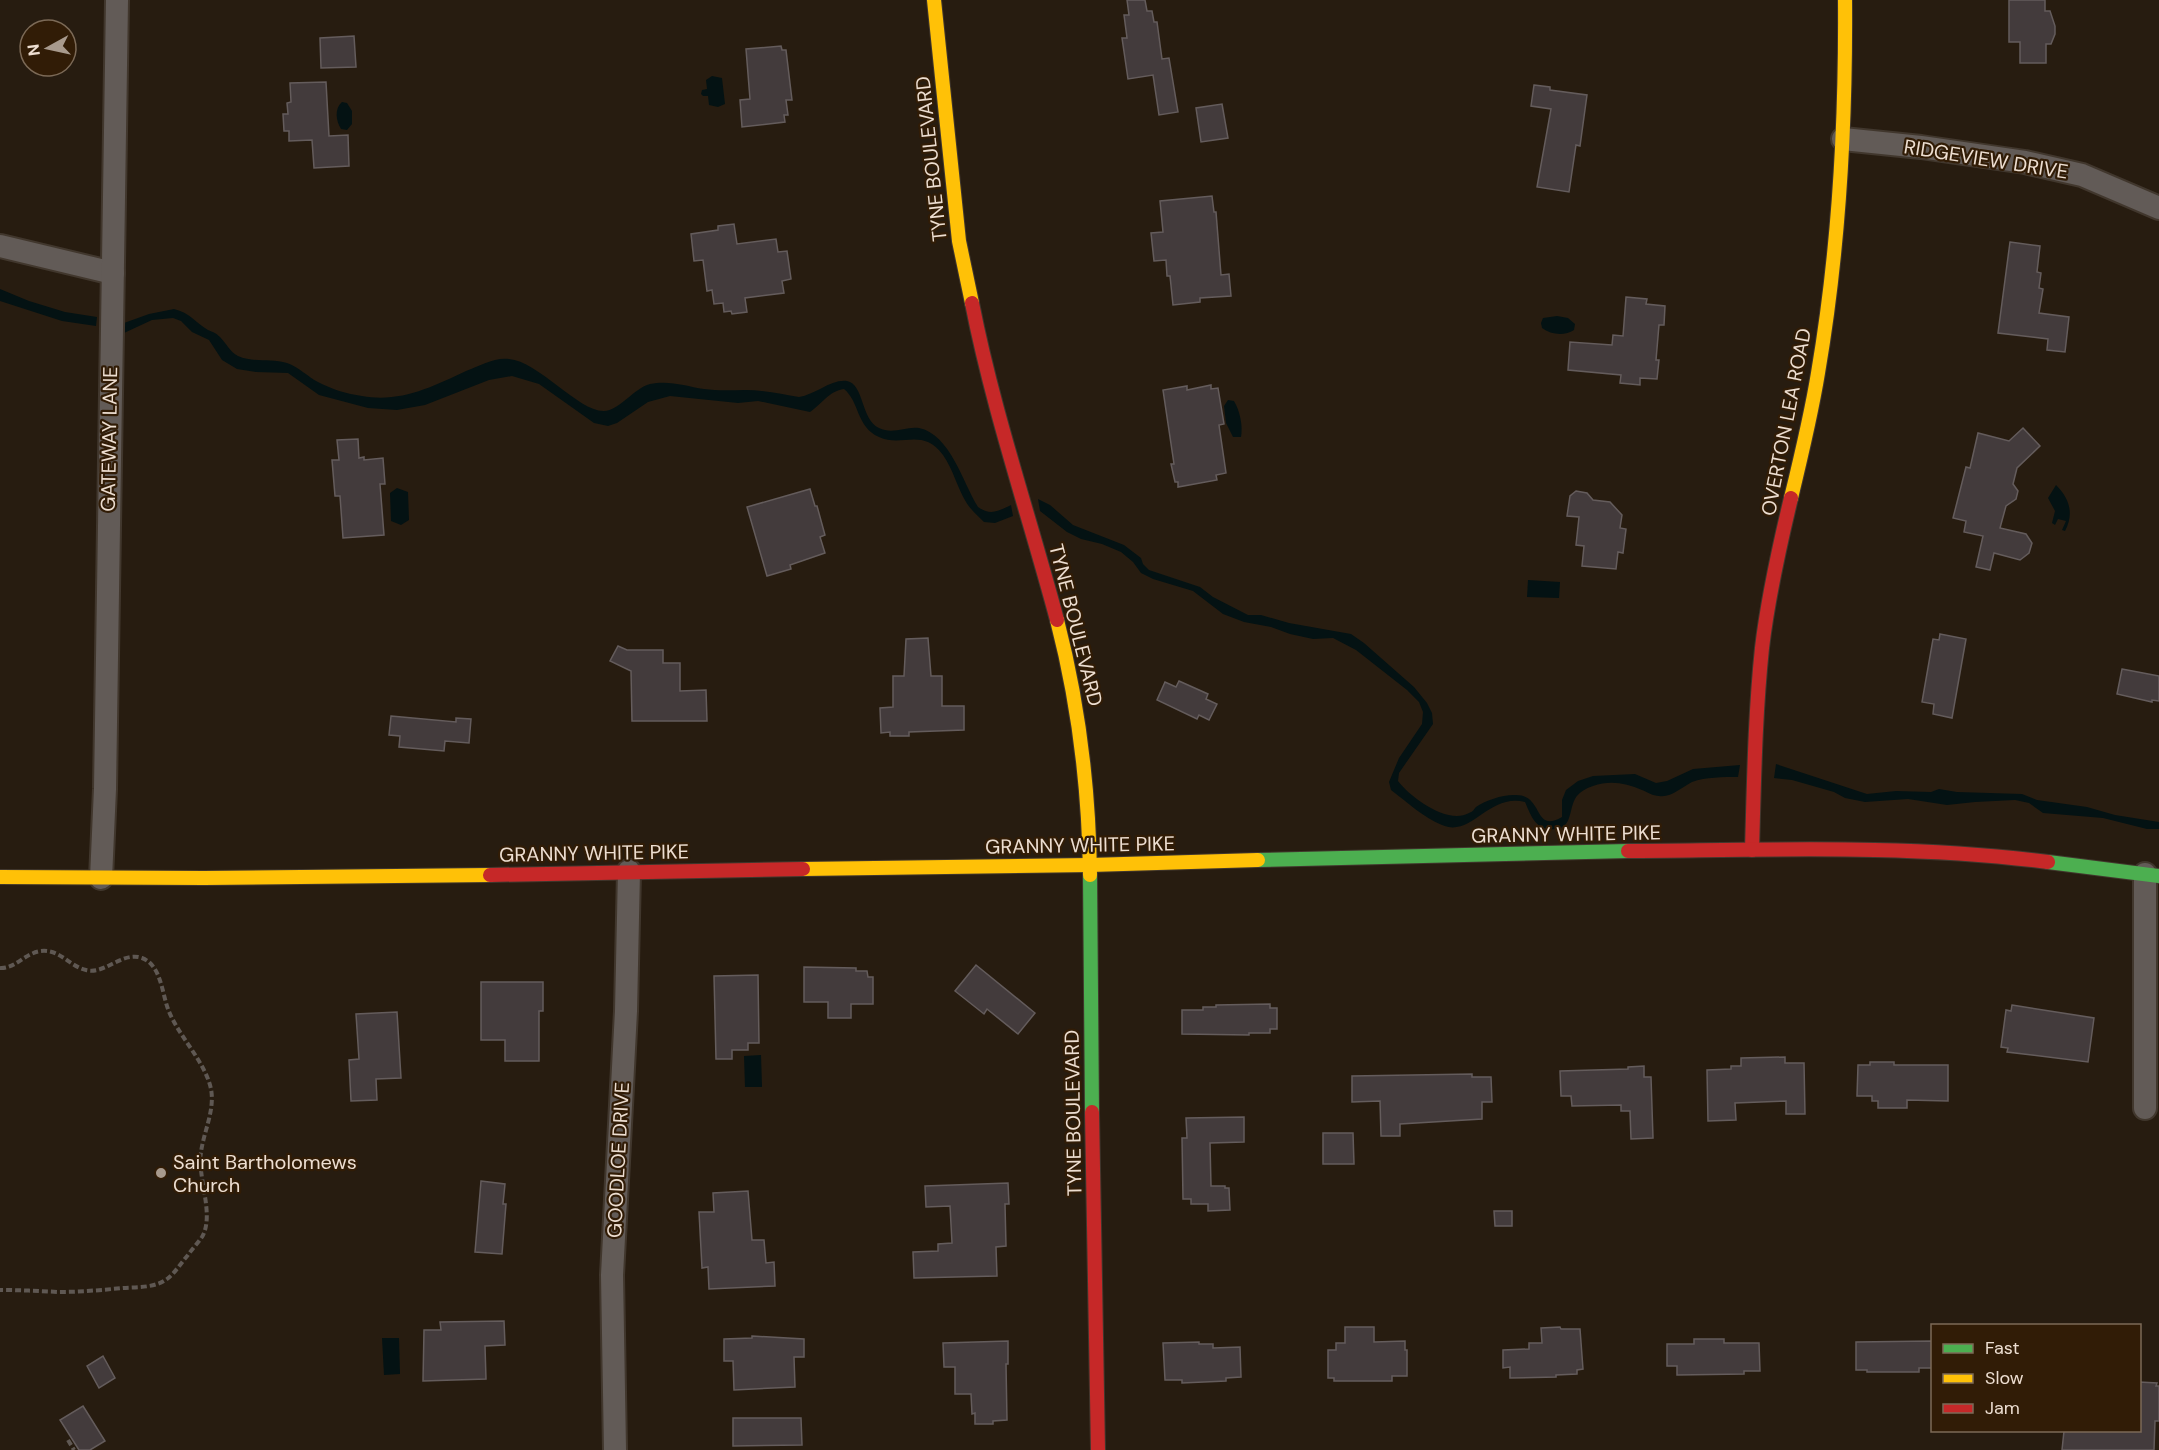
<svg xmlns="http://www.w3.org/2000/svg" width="2159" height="1450" viewBox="0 0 2159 1450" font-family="'DM Sans',sans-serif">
	<rect width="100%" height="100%" fill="#271c10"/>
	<g fill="#041213">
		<polygon points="712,76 722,78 725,104 718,107 709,105 708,96 703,96 701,94 702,90 707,89 706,80"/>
		<path d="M 342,102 L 347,103 L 352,111 L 352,124 L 347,130 L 341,129 C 336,121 334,109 342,102 Z"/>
		<polygon points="0,289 29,301 65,312 97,317 96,326 62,321 0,301"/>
		<path d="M 174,309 C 190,313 195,322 208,330 C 213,332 216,333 220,337 C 226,343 230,352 238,356 C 254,363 271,358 287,363 C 299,367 308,377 318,382 C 331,389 347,394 362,396 C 400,403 432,387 466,371 C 479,366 495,357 509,359 C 538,361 579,412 604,411 C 619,411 634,388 650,384 C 669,380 686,386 704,389 C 718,391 732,390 745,390 C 763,390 782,394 799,397 C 815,395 831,379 847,381 C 864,384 861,420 879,428 C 893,435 906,426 919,428 C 950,434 963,483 978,507 C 991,516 998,511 1011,505 L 1013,516 L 995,523 L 984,522 C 978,516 970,509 966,502 C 957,487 953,469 943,455 C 922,427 902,448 879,437 C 856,427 860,402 844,389 C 829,391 822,404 810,412 L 758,401 L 738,403 L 670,396 L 648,402 L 617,423 L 608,426 L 594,423 L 539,384 L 512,376 L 489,380 L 425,405 L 397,410 L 368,408 L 319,395 L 288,373 L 256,372 L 237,369 L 222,360 L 209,340 L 192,332 L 181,321 L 173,318 L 152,320 L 124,333 L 124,323 L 149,314 Z"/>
		<path d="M 1557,316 L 1568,318 L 1575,324 L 1574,330 C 1565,336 1551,335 1542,328 L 1541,323 L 1543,318 Z"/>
		<path d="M 1228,400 L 1234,401 C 1240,411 1243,426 1241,437 L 1233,437 L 1226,423 L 1224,406 Z"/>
		<path d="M 2056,485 C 2070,499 2074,514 2065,531 L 2062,530 L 2066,521 L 2058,519 L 2055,525 L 2052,523 L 2055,511 L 2048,498 Z"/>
		<polygon points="397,488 408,492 409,520 401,525 391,521 390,493"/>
		<path d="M 1038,499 L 1050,505 L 1073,525 L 1124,545 L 1141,558 L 1143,564 L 1149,570 L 1200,587 L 1213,597 L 1248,615 L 1261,615 L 1289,623 L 1351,634 L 1364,643 L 1414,687 L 1427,703 L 1432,713 L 1433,724 L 1399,773 L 1398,781 C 1411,798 1448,825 1469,813 C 1474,811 1473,810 1476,807 C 1485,800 1505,794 1516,795 C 1544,795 1533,834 1562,817 L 1562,800 L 1566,790 L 1578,781 L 1593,776 L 1635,774 L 1656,783 L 1667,781 L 1693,769 L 1740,765 L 1738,777 C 1723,777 1706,777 1692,782 C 1682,787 1671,798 1659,796 C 1653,796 1647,792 1642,790 C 1626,783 1610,780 1593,786 C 1586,788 1578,793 1575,799 C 1568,812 1573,832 1548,829 C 1534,827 1530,813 1525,802 C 1488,793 1472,838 1442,825 C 1424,818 1407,802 1391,790 L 1389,782 L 1399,758 L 1422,724 L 1423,712 L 1419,702 L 1407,690 L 1356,650 L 1333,638 L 1313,639 L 1290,634 L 1271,627 L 1244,622 L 1223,614 L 1193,591 L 1153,579 L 1141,573 L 1133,562 L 1121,552 L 1102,544 L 1081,539 L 1067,532 L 1040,511 Z"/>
		<polygon points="1528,580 1560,582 1559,598 1527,597"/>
		<polygon points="1776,764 1867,794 1896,791 1931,792 1939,789 1957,792 2022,794 2037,800 2087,807 2115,815 2159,822 2159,829 2147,829 2103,818 2043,813 2029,803 2015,800 1975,802 1947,805 1908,799 1865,802 1845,798 1834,792 1792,780 1774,778"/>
		<polygon points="761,1055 762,1087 745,1087 744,1056"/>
		<polygon points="382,1338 399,1338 400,1374 384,1375"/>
	</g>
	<g fill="#433b3c" stroke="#645c5c" stroke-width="1.5">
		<polygon points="1127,0 1145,0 1147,11 1152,11 1154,22 1157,22 1162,59 1169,58 1178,112 1159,115 1153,75 1128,79 1122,38 1127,38 1124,15 1129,15"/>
		<polygon points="2009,0 2045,0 2045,11 2050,11 2055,26 2055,34 2051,44 2046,44 2046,63 2020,63 2020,42 2009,42"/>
		<polygon points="354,36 356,67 321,68 320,38"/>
		<polygon points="781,46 782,50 786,50 792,100 786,100 788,115 784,115 785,122 742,127 740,100 750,99 746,49"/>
		<polygon points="326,82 329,136 348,135 349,166 314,168 312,140 289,141 289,131 284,131 283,114 288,114 287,103 291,102 290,83"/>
		<polygon points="1534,85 1550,87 1550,90 1587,95 1580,146 1576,145 1569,192 1537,187 1551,109 1531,106"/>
		<polygon points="1222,104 1228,138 1201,142 1196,108"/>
		<polygon points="1212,196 1214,212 1216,212 1221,275 1229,274 1231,296 1200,298 1200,302 1173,305 1170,276 1167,276 1166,260 1154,261 1151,233 1163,232 1160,201"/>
		<polygon points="734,224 737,244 776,239 778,252 787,251 791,279 782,281 784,293 745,298 747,312 732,314 731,311 724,312 723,303 714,304 712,290 707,291 703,260 694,261 691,234 718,230 718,226"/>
		<polygon points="2010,242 2040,246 2037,272 2041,273 2039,288 2043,289 2039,313 2069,317 2065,352 2047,350 2048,339 1998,333"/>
		<polygon points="1626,297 1647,299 1646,304 1665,306 1664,325 1659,325 1656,360 1659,360 1657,379 1640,378 1640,385 1620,383 1621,375 1568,370 1570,342 1612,345 1613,335 1623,336"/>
		<polygon points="1211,385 1211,389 1218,388 1224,424 1219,425 1226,473 1216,475 1217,480 1178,487 1178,482 1175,482 1171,464 1174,464 1163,390 1187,386 1187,390"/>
		<polygon points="2023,428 2040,446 2017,468 2013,484 2018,491 2016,499 2006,506 2000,528 2026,534 2032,543 2029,553 2020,560 1994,553 1990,570 1976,567 1983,536 1964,532 1966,521 1953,518 1966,467 1970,468 1978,433 2009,441"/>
		<polygon points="358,439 359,458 364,457 364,460 383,458 385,484 380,484 384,535 343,538 340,496 335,496 332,460 339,460 337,440"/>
		<polygon points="810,489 815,506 817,506 825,535 820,537 825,553 790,565 791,569 767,576 747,507"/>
		<polygon points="1576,491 1587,493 1593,500 1610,502 1622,515 1620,528 1626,529 1623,553 1618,552 1616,569 1582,566 1584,546 1576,545 1579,517 1567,516 1570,496"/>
		<polygon points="1940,634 1966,639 1952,718 1933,714 1934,704 1922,702 1933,639 1939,640"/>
		<polygon points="928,638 931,676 942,676 942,706 964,706 964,730 909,732 909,736 890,736 890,732 881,733 880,708 893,707 893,676 904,676 906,639"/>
		<polygon points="618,646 627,650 663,650 663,663 680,663 680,691 706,690 707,721 632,721 631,671 610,661"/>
		<polygon points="2122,669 2159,676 2159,701 2152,700 2152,702 2117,694"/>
		<polygon points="1179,681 1208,694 1206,699 1217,704 1209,720 1199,715 1197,719 1157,700 1165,682 1176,687"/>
		<polygon points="391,716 456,722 456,718 471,719 469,743 445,741 444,751 399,747 400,736 389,735"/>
		<polygon points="976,965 1035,1013 1018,1034 987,1009 984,1014 955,991"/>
		<polygon points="804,967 856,968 856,971 867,971 868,977 873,977 873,1004 851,1004 851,1018 828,1018 828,1002 804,1002"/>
		<polygon points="758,975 759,1043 748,1043 748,1050 732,1050 732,1059 716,1059 714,976"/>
		<polygon points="481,982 543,982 543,1011 539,1011 539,1061 505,1061 505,1040 481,1040"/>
		<polygon points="1270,1004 1270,1008 1277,1008 1277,1029 1270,1029 1270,1033 1249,1033 1249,1035 1182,1034 1182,1010 1203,1010 1203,1007 1216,1007 1216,1005"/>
		<polygon points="2012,1005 2094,1018 2088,1062 2007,1052 2008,1048 2001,1047 2006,1010 2011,1011"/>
		<polygon points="397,1012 401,1078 376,1079 377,1100 351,1101 349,1060 359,1059 356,1014"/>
		<polygon points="1785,1057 1785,1063 1804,1063 1805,1114 1786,1114 1786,1101 1735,1103 1736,1120 1708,1121 1707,1070 1731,1069 1731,1066 1741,1066 1741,1058"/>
		<polygon points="1870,1062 1894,1062 1894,1065 1948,1065 1948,1101 1907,1100 1907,1108 1878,1108 1878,1101 1872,1101 1872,1096 1857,1096 1858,1065 1870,1065"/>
		<polygon points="1644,1066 1644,1077 1651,1077 1653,1138 1631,1139 1630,1111 1621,1111 1621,1105 1572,1106 1571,1096 1561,1096 1560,1071 1628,1069 1628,1067"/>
		<polygon points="1472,1074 1472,1077 1491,1077 1492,1102 1482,1102 1482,1119 1400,1124 1400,1136 1381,1136 1380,1101 1352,1102 1352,1076"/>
		<polygon points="1244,1117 1244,1142 1210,1143 1211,1186 1225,1186 1225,1188 1229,1188 1230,1210 1208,1211 1208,1204 1191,1204 1191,1199 1183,1199 1182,1138 1187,1138 1186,1118"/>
		<polygon points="1323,1133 1353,1133 1354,1164 1323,1164"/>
		<polygon points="481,1181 505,1184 503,1204 506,1204 502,1254 475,1252"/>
		<polygon points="1008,1183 1009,1204 1005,1204 1006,1246 996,1247 997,1276 914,1278 913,1252 938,1251 938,1244 952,1243 950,1206 926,1207 925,1186"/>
		<polygon points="748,1191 752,1240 764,1240 766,1263 774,1262 775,1286 709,1289 708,1267 702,1268 699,1212 714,1212 713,1193"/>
		<polygon points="1494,1211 1512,1211 1512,1226 1495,1226"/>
		<polygon points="504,1321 505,1345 485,1346 486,1379 423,1381 424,1330 441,1330 440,1322"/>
		<polygon points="1345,1327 1374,1327 1374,1342 1405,1341 1405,1350 1407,1350 1407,1376 1392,1376 1392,1381 1334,1381 1334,1378 1328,1378 1328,1350 1336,1350 1336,1343 1345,1343"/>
		<polygon points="1560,1327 1561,1329 1580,1329 1583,1369 1577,1370 1577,1374 1556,1375 1556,1377 1510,1378 1510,1367 1503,1368 1503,1350 1529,1349 1529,1343 1542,1343 1541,1328"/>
		<polygon points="752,1336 804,1339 804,1357 794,1357 795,1387 734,1390 733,1361 724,1361 724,1339 752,1338"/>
		<polygon points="1694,1339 1724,1339 1724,1343 1759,1343 1760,1371 1744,1371 1744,1374 1677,1375 1677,1366 1667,1366 1667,1344 1694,1344"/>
		<polygon points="1008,1341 1008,1364 1006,1364 1007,1420 993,1421 993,1424 975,1424 975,1413 972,1414 971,1394 955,1394 955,1367 944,1367 943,1343"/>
		<polygon points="1932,1341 1932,1368 1919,1368 1919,1372 1867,1372 1867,1370 1856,1370 1856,1342"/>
		<polygon points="1199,1342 1199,1344 1213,1344 1213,1348 1240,1347 1241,1377 1226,1378 1226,1381 1182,1383 1182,1380 1165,1380 1163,1343"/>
		<polygon points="103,1356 115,1378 99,1388 87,1366"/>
		<polygon points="2139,1382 2157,1383 2156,1386 2159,1386 2159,1421 2155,1421 2154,1450 2062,1450 2064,1431 2139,1431"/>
		<polygon points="83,1406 105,1441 90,1450 79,1450 60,1420"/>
		<polygon points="733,1418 801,1418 802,1445 733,1446"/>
	</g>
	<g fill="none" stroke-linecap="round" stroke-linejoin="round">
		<defs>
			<g id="street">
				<polyline points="1843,139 1921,147 2025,162 2082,175 2159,208"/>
				<polyline points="0,246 113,273"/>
				<polyline points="101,878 105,789 117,0"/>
				<polyline points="2145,1108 2145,874"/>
				<polyline points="615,1450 612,1275 626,1011 629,871"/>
			</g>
			<g id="fast">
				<polyline points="1258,860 1628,851"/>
				<polyline points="2048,862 2159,876"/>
				<polyline points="1090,875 1092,1112"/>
			</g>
			<g id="slow">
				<polyline points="934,0 959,241 972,303"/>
				<path d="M 1791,498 C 1801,457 1811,416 1818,373 C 1839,250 1846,125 1845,0"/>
				<path d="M 1057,620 C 1079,705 1089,787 1090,875"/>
				<polyline points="803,869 1090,865 1258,860"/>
				<polyline points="0,877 204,878 490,875"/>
			</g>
			<g id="jam">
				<path d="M 972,303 C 993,410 1029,515 1057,620"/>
				<path d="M 1752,850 C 1754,783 1755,715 1762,648 C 1768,597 1779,548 1791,498"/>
				<path d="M 1628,851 C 1768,850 1909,844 2048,862"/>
				<polyline points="490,875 803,869"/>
				<polyline points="1092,1112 1098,1450"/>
			</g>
		</defs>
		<use href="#street" stroke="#41372d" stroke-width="26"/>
		<use href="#fast" stroke="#41372d" stroke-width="16"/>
		<use href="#slow" stroke="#41372d" stroke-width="16"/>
		<use href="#jam" stroke="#41372d" stroke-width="16"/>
		<g stroke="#5f5853" stroke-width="4" stroke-dasharray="6 3" stroke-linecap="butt">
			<path d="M 0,968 C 15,969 25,953 41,951 C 60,949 69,966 86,970 C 105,975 122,951 142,958 C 161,965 162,993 168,1009 C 178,1036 205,1061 211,1089 C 215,1110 204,1131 201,1152 C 197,1177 215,1215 202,1237 C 198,1243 192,1249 188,1255 C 181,1263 175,1273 167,1279 C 155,1288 137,1287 123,1288 C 102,1290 80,1292 59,1292 C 39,1291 20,1290 0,1290"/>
			<polyline points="68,1440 74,1450"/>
		</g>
		<use href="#street" stroke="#625b57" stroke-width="22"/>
		<use href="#fast" stroke="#4caf50" stroke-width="14"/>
		<use href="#slow" stroke="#ffc107" stroke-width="14"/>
		<use href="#jam" stroke="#c62828" stroke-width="14"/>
	</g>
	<circle fill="#a89a8d" stroke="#311c06" stroke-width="2" cx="161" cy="1173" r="6"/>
	<g text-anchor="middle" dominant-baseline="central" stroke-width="4.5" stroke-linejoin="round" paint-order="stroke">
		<g font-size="20" fill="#edded1" stroke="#311c06">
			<text transform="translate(931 159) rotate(-96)">TYNE BOULEVARD</text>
			<text transform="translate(1986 159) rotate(9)">RIDGEVIEW DRIVE</text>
			<text transform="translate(1786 422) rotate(-79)">OVERTON LEA ROAD</text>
			<text transform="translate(109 439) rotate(-89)">GATEWAY LANE</text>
			<text transform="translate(1076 625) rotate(76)">TYNE BOULEVARD</text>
			<text transform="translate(1566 834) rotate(-1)">GRANNY WHITE PIKE</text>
			<text transform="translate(1080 845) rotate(-1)">GRANNY WHITE PIKE</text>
			<text transform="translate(594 853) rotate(-1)">GRANNY WHITE PIKE</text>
			<text transform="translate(1073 1113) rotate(-91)">TYNE BOULEVARD</text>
			<text transform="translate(618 1160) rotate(-87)">GOODLOE DRIVE</text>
		</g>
		<g font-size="20" fill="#edded1" stroke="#311c06" text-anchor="start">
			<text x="173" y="1162">Saint Bartholomews<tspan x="173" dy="23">Church</tspan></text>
		</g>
	</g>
	<rect x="1931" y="1324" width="210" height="108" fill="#311c06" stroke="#7c6a57" stroke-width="1.5"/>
	<rect x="1943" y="1344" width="30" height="9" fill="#4caf50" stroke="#7c6a57" stroke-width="1.5"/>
	<text x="1985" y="1354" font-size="18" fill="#edded1">Fast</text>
	<rect x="1943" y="1374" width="30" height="9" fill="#ffc107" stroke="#7c6a57" stroke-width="1.5"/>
	<text x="1985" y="1384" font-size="18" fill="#edded1">Slow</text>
	<rect x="1943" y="1404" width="30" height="9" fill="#c62828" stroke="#7c6a57" stroke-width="1.5"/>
	<text x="1985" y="1414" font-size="18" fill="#edded1">Jam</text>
	<g transform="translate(48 48) rotate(262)"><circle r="28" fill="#311c06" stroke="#7c6a57" stroke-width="1.5"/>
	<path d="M0-4.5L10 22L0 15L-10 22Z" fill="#a89a8d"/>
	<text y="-9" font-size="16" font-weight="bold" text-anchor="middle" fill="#edded1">N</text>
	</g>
</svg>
